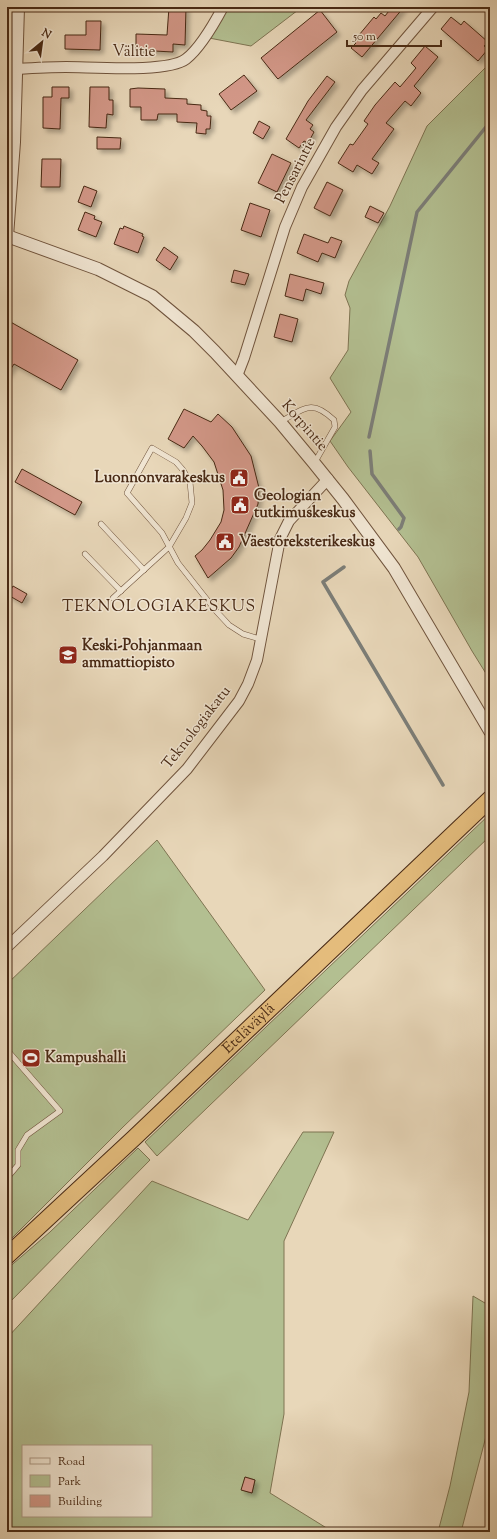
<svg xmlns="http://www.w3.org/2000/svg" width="497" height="1539" viewBox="0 0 497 1539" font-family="'Sorts Mill Goudy',serif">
	<defs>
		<filter id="shadow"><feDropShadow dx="3.5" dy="3.5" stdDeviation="2" flood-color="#0004"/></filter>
	</defs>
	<rect width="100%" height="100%" fill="#e8d7b9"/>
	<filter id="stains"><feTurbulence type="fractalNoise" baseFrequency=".005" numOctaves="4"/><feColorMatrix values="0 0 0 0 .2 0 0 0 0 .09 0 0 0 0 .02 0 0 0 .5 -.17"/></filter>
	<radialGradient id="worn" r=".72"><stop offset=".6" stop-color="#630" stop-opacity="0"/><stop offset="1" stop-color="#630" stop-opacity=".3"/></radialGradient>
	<g fill="#b3bf91" stroke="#7e7452" fill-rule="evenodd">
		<polygon points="227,7 302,7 251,46 209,38"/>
		<polygon points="490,63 490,680 472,651 418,557 348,467 330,441 351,412 330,378 348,350 350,308 345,295 349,281 390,206 427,126"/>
		<polygon points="490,814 490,836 157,1156 145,1142"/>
		<polygon points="157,840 265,990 123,1127 7,1243 7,984"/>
		<path d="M 303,1132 L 334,1132 L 284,1241 L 284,1414 L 270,1493 L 333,1532 L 7,1532 L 7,1338 L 152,1181 L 248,1220 ZM 23,1446 L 151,1446 L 151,1516 L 23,1516 ZM 245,1477 L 255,1480 L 252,1493 L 242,1490 Z"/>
		<polygon points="138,1148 150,1160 7,1305 7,1269 50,1232"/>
		<polygon points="473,1296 490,1306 490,1421 461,1532 438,1532 450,1486 469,1392"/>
	</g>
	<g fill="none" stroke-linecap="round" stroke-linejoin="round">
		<g stroke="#7c7e78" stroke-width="3.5">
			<polyline points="369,437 417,212 490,122"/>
			<polyline points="370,451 372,474 404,518 401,527 399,529"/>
			<polyline points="344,567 323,582 443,785"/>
		</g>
	</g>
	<g fill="#d29787" stroke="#482914" filter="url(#shadow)">
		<polygon points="169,7 186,7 185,45 173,44 173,52 136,50 136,34 167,35"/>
		<polygon points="392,7 404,7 362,57 351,48 356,43 354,41 374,17 376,19 381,13 385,16"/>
		<polygon points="320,10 337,32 278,79 277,78 261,58"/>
		<polygon points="451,17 461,25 464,21 488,42 484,46 488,49 478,61 441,29"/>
		<polygon points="86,21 101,21 100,50 65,49 65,35 86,35"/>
		<polygon points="425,46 438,57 414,86 421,93 411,106 405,101 386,123 394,129 372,159 379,163 372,174 357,165 353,172 338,163 350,144 353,145 368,124 364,121 375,105 395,82 400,87 416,68 411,63"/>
		<polygon points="244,75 257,91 231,110 219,94"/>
		<polygon points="327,76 335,82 306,120 313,125 310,129 314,132 308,143 304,141 299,148 286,139 308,101"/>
		<polygon points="52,87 69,87 69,98 61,98 60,129 43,128 43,97 52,97"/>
		<polygon points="90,87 109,87 109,100 113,100 113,115 107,114 106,128 89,127"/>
		<polygon points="138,88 165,89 165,98 187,99 187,104 201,105 201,110 207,111 207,116 211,116 210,129 206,129 206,134 196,133 197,123 177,122 177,114 158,114 157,120 141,120 141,107 130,107 130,89"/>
		<polygon points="259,121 270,127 263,139 253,133"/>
		<polygon points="97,137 121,138 120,149 97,149"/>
		<polygon points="272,154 291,163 277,192 258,183"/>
		<polygon points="42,159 61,159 60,187 41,187"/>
		<polygon points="327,182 343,190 330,216 314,208"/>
		<polygon points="84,186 97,191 91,207 78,202"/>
		<polygon points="250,203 270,210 261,237 241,230"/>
		<polygon points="370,206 384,213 378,223 365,217"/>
		<polygon points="85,212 95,216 94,219 102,222 96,237 78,230"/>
		<polygon points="124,226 143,234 142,236 144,237 138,253 114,244 120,228 123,229"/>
		<polygon points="304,234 328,243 331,237 342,241 335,258 322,253 318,262 297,253"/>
		<polygon points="164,247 178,257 170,270 156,260"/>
		<polygon points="234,270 249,274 245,285 231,282"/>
		<polygon points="290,274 324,283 321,294 306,289 303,301 285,296"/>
		<polygon points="280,314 298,319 292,342 274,337"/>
		<polygon points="7,320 78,360 61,390 14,364 7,375"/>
		<polygon points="184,409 211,422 218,414 232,427 251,456 259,488 258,504 239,547 231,558 208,578 195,556 202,550 210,540 221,522 224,510 223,490 214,462 202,446 193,436 184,448 168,439"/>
		<polygon points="22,469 82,502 75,515 15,482"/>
		<polygon points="13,586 27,594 22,603 8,595"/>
		<polygon points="245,1477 255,1480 252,1493 241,1490"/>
	</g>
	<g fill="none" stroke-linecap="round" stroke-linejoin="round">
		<defs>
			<g id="service">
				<path d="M 280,422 C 304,409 311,398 334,420 L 335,427 L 315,462"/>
				<polyline points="101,524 144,570"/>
				<polyline points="85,554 121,591"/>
				<polyline points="113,598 169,547 186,518 192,503 190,482 183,470 176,462 152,448 127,493 162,533 178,563 216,611 229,625 243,634 260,639"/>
				<polyline points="7,1050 60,1111 27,1135 18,1150 18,1165 7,1178"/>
			</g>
			<g id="minor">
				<path d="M 17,69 C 33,68 49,67 66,67 C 92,67 168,73 186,59 C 199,49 215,22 223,7"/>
				<polyline points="237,376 244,358 285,227 302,187 336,127 362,90 433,7"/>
				<polyline points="7,947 103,856 187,769 239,701 248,684 257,660 280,539 289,521 328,479"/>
			</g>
			<g id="tertiary">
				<polyline points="7,236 98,269 152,296 194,331 215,352 280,422 314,463 343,499 394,568 490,731"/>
				<polyline points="7,236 14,142 18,7"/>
			</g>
			<g id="trunk">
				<path id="s1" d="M 7,1256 L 134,1138 L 490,799"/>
			</g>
		</defs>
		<use href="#service" stroke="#70543d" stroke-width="6"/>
		<use href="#minor" stroke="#70543d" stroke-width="12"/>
		<use href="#tertiary" stroke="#70543d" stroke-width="14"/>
		<use href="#trunk" stroke="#482914" stroke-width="18"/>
		<use href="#service" stroke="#f0e5d2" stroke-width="5"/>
		<use href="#minor" stroke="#f0e5d2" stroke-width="10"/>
		<use href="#tertiary" stroke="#f0e5d2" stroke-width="12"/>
		<use href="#trunk" stroke="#e4bc7c" stroke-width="16"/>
	</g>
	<defs>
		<symbol id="civic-square" viewBox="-11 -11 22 22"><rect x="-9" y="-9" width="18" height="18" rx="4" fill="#8f2418" stroke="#f0e5d2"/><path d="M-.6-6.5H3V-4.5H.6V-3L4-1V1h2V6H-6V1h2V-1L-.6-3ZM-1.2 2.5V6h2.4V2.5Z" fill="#fff"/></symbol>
		<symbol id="school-square" viewBox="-11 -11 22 22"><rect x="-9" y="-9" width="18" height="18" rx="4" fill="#8f2418" stroke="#f0e5d2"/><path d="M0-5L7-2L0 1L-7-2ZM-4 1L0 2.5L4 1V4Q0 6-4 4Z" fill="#fff"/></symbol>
		<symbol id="stadium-square" viewBox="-11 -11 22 22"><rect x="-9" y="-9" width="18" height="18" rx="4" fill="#8f2418" stroke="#f0e5d2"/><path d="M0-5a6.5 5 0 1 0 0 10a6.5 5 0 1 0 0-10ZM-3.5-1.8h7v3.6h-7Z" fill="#fff"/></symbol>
	</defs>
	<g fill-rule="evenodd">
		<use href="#civic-square" x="228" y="467" width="22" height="22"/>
		<use href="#civic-square" x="229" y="494" width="22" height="22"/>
		<use href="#civic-square" x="214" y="531" width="22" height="22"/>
		<use href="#school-square" x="57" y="644" width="22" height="22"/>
		<use href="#stadium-square" x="20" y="1047" width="22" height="22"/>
	</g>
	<g text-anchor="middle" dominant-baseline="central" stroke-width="3" stroke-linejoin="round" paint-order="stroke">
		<g font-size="15" fill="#482914" stroke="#f0e5d2">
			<text x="134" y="52">Välitie</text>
			<text transform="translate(296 171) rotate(-63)">Pensarintie</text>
			<text transform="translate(304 426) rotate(49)">Korpintie</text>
			<text transform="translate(197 728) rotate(-52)">Teknologiakatu</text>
			<text stroke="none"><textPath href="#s1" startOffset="332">Eteläväylä</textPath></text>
		</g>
		<g font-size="15" font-weight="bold" fill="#482914" stroke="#f0e5d2" text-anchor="start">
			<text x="225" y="478" text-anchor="end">Luonnonvarakeskus</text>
			<text x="254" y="496">Geologian<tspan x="254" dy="17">tutkimuskeskus</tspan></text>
			<text x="239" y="542">Väestöreksterikeskus</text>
			<text x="82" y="646">Keski-Pohjanmaan<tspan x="82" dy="17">ammattiopisto</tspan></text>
			<text x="45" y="1058">Kampushalli</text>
		</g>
		<g font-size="16" letter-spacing="1" fill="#482914" stroke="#f0e5d2">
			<text x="159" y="607">TEKNOLOGIAKESKUS</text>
		</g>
	</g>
	<rect width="497" height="1539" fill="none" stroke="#e8d7b9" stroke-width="24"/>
	<rect x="8" y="8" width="481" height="1523" fill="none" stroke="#482914" stroke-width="2"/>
	<rect x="12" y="12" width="473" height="1515" fill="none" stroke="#482914"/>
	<rect x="22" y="1445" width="130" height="72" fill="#f0e5d2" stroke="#ad9a86"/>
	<rect x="30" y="1458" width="20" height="6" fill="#f0e5d2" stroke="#ad9a86"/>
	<text x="58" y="1465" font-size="12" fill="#482914">Road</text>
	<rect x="30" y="1475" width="20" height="12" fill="#b3bf91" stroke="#ad9a86"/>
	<text x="58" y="1485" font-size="12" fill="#482914">Park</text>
	<rect x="30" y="1495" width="20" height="12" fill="#d29787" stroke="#ad9a86"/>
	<text x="58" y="1505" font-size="12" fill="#482914">Building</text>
	<g transform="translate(42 42) rotate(29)" stroke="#f0e5d2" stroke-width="3" paint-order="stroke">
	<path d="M0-3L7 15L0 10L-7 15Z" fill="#482914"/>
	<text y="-6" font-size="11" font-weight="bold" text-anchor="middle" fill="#482914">N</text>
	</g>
	<path d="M347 40v6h94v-6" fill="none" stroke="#482914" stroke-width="2"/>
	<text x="353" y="40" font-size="12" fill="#482914" stroke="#f0e5d2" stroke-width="3" paint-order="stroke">50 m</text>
	<rect width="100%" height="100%" filter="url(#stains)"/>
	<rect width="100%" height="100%" fill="url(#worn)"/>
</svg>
